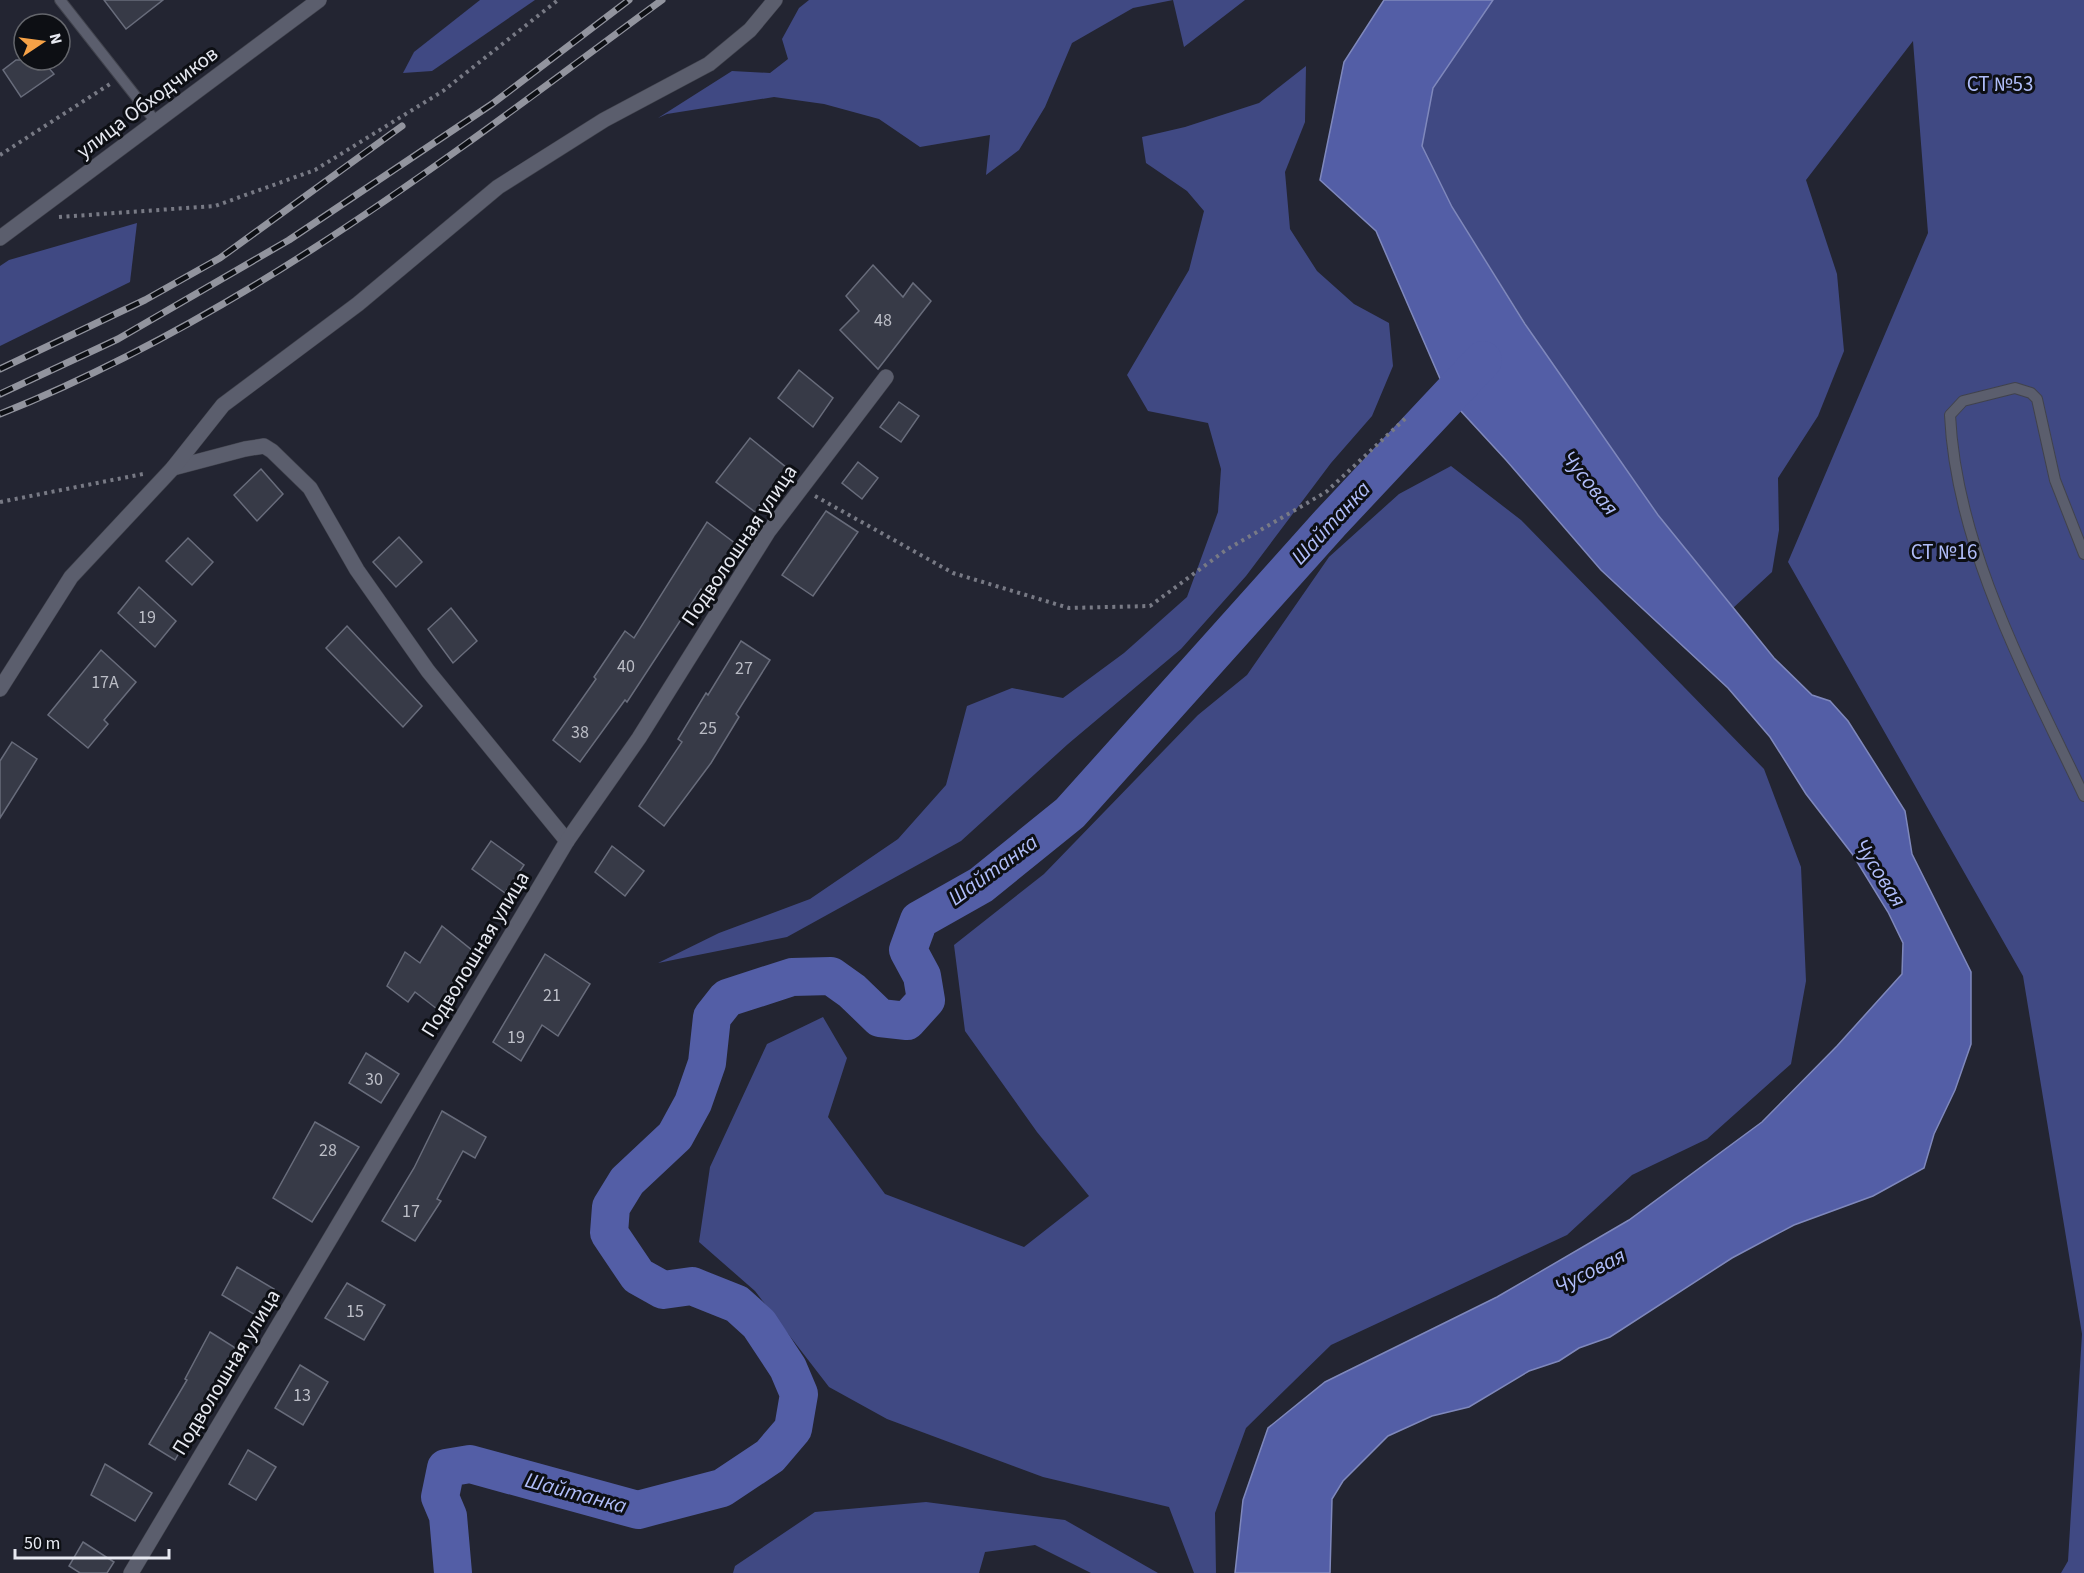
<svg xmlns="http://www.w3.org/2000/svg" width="2084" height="1573" viewBox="0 0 2084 1573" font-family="'Source Sans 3',sans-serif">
	<rect width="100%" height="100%" fill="#232532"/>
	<g fill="#404983">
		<polygon points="480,0 535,0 432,71 403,73 414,52"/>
		<polygon points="809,0 1245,0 1184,47 1173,0 1133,8 1072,43 1045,107 1019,150 986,175 990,135 920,147 879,119 824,104 774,97 667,114 658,118 732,71 770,73 788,59 782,39 799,8"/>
		<polygon points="1493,0 2084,0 2084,1573 2061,1573 2068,1561 2082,1334 2023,976 1788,562 1928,233 1913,41 1806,180 1837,274 1844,351 1818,416 1778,478 1779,530 1772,572 1733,608 1660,518 1534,337 1452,207 1422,146 1433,88"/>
		<polygon points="1306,66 1305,122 1285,172 1290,229 1317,271 1354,304 1389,323 1393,366 1372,416 1331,463 1246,576 1181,649 1068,744 961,841 787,937 658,963 719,933 810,899 898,839 946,785 967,706 1012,688 1063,698 1124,653 1187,597 1218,512 1221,469 1208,423 1148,411 1127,375 1189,270 1204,211 1187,191 1146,163 1142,137 1185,127 1259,103"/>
		<polygon points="137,223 130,282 0,346 0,266 9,260"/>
		<polygon points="1451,466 1521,520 1764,769 1801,867 1806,981 1791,1064 1707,1139 1632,1175 1567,1235 1331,1345 1246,1428 1215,1513 1216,1573 1194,1573 1169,1507 1043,1477 887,1419 829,1387 755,1291 699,1242 710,1167 767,1044 823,1017 847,1058 828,1117 885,1194 1024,1247 1089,1196 1037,1132 965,1031 954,945 1044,874 1198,715 1247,675 1329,557 1399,494"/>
		<polygon points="926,1502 1065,1520 1158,1573 1091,1573 1035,1545 985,1552 979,1573 733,1573 735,1566 815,1512"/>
	</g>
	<polygon fill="#535ea6" stroke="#7f88bc" stroke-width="1.5" points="1384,0 1493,0 1433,88 1422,146 1452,207 1525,324 1658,515 1774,658 1812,695 1830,701 1848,721 1905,811 1912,854 1971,972 1971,1044 1955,1090 1934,1134 1924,1168 1873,1196 1794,1225 1732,1258 1610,1337 1579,1348 1559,1361 1529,1371 1469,1407 1432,1416 1388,1436 1343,1481 1332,1499 1330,1573 1235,1573 1243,1500 1268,1428 1325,1382 1497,1297 1629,1220 1762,1122 1837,1046 1902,974 1903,943 1888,912 1853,855 1806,794 1770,737 1728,688 1601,570 1506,460 1448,397 1376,231 1320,180 1344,62"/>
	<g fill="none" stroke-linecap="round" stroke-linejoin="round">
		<polyline stroke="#535ea6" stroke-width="38" points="453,1573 448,1516 440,1497 446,1468 470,1464 638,1510 722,1488 770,1456 793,1429 799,1394 788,1368 759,1324 737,1304 692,1286 663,1290 638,1276 609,1233 611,1207 627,1181 675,1136 693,1103 707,1063 712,1017 727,998 792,977 831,976 852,991 880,1018 907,1021 926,1000 922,976 908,950 919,920 981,885 1070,813 1330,523 1483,360"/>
	</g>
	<g fill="#373a47" stroke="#686c7b" stroke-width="1.5">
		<polygon points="104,0 163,0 126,29"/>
		<polygon points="16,60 42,60 54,74 21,97 3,70"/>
		<polygon points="873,265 903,297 913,283 931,301 878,369 840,330 859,311 846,296"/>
		<polygon points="799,370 833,398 813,427 778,398"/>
		<polygon points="899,402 919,416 901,442 880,427"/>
		<polygon points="750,438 787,468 755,512 716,482"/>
		<polygon points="858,462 878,478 862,499 842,483"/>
		<polygon points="261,469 283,494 257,521 234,495"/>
		<polygon points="826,511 858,532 813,596 782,575"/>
		<polygon points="707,522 736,544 704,591 701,589 627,702 625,700 580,762 553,740 596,679 594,677 625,631 634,638"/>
		<polygon points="399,537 422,562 396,587 373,562"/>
		<polygon points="188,538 213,562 192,585 166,561"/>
		<polygon points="139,587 176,621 155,647 118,613"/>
		<polygon points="451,608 477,641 453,663 428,629"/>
		<polygon points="347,626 422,706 403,727 326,648"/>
		<polygon points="741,641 770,660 736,714 739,717 711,763 664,826 639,806 682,742 678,739 706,693 708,695"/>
		<polygon points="101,650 136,682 104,720 108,724 88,748 48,715"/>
		<polygon points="12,742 37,759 0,818 0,761"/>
		<polygon points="491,841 524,865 505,893 472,869"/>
		<polygon points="612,846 644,871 625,896 595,872"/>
		<polygon points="442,926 473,951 437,1009 415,992 408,1002 387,986 405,952 420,963"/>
		<polygon points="545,954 590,984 558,1036 542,1025 521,1061 493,1042"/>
		<polygon points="366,1053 399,1074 381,1103 349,1083"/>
		<polygon points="442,1111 486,1137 475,1158 463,1151 437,1199 441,1201 415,1241 382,1221 414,1168"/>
		<polygon points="315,1122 359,1147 312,1222 273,1198"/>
		<polygon points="237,1267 274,1289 257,1316 222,1295"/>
		<polygon points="347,1283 385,1305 364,1340 325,1318"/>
		<polygon points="210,1332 237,1349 175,1460 149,1444 187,1380 185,1379"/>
		<polygon points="300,1365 328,1382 303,1425 275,1408"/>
		<polygon points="248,1450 276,1467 256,1500 229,1484"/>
		<polygon points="105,1464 152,1493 135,1521 91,1495"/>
		<polygon points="83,1542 114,1562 107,1573 80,1573 69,1566"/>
	</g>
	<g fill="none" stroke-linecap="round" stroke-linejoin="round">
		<defs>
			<g id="service">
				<polyline points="60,0 156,122"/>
				<path d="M 2084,554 L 2055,480 L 2037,399 L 2031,393 L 2015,388 L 1963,401 L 1950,415 C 1956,547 2028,678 2084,796"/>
			</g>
			<g id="minor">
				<polyline points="0,238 319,0"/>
				<polyline points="173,468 245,449 264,446 272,451 310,488 357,570 428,671 567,841"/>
				<polyline points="0,689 71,577 173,468 223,405 358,304 498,187 604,120 709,64 750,30 775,0"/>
				<polyline points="131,1573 567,841 639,738 768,532 886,377"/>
			</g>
		</defs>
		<use href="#service" stroke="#41434d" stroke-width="12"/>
		<use href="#minor" stroke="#41434d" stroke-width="16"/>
		<g stroke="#787a85" stroke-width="4" stroke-dasharray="3 4.5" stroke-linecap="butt">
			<polyline points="0,155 110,84"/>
			<polyline points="59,217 215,206 315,170 443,91 558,0"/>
			<polyline points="815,496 953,573 1069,608 1150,606 1226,550 1326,492 1407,417"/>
			<polyline points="0,502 143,474"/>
		</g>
		<use href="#service" stroke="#5b5e6d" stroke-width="10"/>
		<use href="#minor" stroke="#5b5e6d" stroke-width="15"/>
		<defs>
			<g id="rail">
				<polyline points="0,369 145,300 220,258 402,126"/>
				<polyline points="0,394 118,339 289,240 492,104 629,0"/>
				<path d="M 0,414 C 247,315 450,156 662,0"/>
			</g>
		</defs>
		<use href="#rail" stroke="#92949e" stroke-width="7"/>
		<use href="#rail" stroke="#0d0f14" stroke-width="4.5" stroke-dasharray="14" stroke-linecap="butt"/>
	</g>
	<g text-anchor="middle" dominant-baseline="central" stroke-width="6" stroke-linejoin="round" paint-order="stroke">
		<g font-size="18" fill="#bbbdc6">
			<text x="883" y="320">48</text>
			<text x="147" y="617">19</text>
			<text x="626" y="666">40</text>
			<text x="744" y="668">27</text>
			<text x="105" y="682">17А</text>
			<text x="708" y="728">25</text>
			<text x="580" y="732">38</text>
			<text x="552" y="995">21</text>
			<text x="516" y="1037">19</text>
			<text x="374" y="1079">30</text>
			<text x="328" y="1150">28</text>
			<text x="411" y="1211">17</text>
			<text x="355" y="1311">15</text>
			<text x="302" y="1395">13</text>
		</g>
		<g font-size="21" fill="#b0bdf9" stroke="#0d0f14">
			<text x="2000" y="84">СТ №53</text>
			<text x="1944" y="552">СТ №16</text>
		</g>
		<g font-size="21" fill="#e7e9f1" stroke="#0d0f14">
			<text transform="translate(147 102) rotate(-37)">улица Обходчиков</text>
			<text transform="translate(739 545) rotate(-56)">Подволошная улица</text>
			<text transform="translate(475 954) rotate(-59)">Подволошная улица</text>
			<text transform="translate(226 1372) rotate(-59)">Подволошная улица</text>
		</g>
		<g font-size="22" font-style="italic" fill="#b0bdf9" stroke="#0d0f14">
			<text transform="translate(1590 483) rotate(51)">Чусовая</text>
			<text transform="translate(1331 523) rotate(-47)">Шайтанка</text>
			<text transform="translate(993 870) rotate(-36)">Шайтанка</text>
			<text transform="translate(1880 873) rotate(57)">Чусовая</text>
			<text transform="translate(1590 1271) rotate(-27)">Чусовая</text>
			<text transform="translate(576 1493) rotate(15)">Шайтанка</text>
		</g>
	</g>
	<g transform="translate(42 42) rotate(77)"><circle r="28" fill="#0d0f14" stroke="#64666c" stroke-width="1.5"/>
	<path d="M0-4.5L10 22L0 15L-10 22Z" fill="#f6a247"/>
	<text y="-9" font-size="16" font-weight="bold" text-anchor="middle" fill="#e7e9f1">N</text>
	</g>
	<path d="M15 1549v9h154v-9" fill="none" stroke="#e7e9f1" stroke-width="3"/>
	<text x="24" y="1549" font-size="18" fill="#e7e9f1" stroke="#0d0f14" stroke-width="4.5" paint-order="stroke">50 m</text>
</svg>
